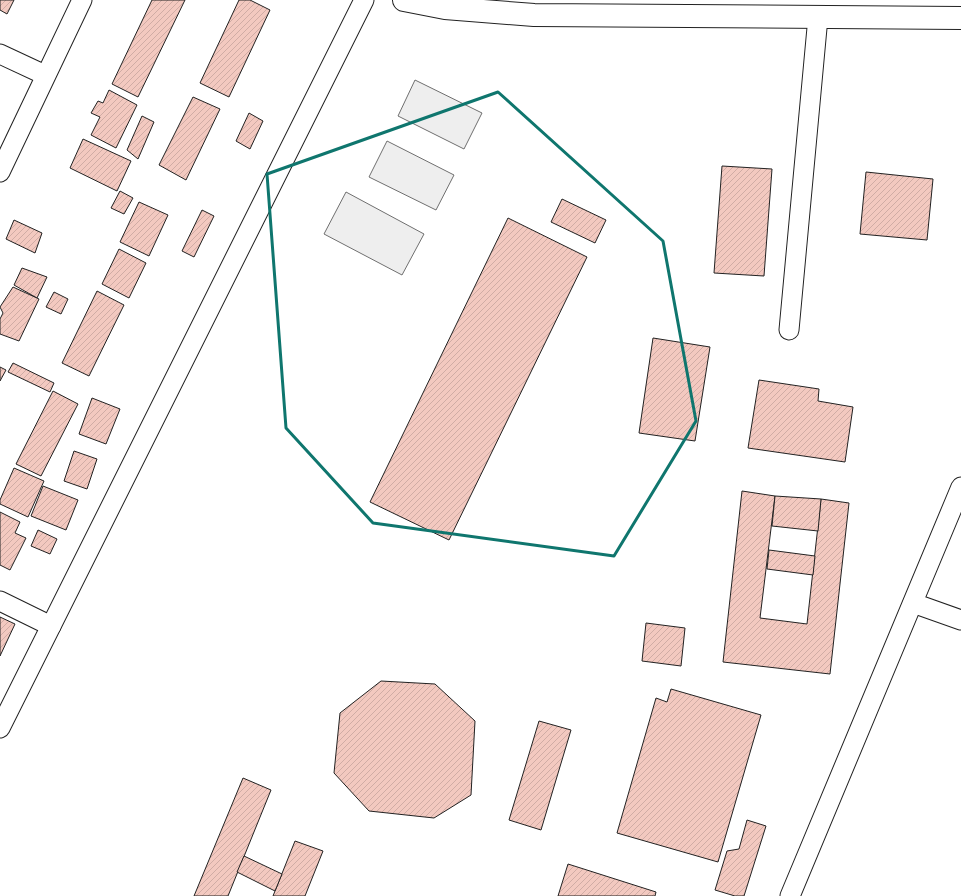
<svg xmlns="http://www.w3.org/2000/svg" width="961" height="896" viewBox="0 0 961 896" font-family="'Fira Sans Condensed',sans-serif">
	<defs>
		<pattern id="building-hatch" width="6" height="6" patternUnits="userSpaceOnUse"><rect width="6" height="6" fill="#f3c9c0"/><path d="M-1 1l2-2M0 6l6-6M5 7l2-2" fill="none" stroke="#d0aca5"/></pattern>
	</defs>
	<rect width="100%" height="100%" fill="#fff"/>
	<g fill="#eee" stroke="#6f6f6f">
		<polygon points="415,80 482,113 464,149 398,116"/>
		<polygon points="387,141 454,175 436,210 369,177"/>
		<polygon points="346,192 424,234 402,275 324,234"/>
	</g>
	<g fill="url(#building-hatch)" stroke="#222">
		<polygon points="0,0 14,0 7,14 0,10"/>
		<polygon points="152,0 185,0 138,97 112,84"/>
		<polygon points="239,0 250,0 270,10 229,97 200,83"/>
		<polygon points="109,90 137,105 116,148 91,135 100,117 91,113 98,101 103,103"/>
		<polygon points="193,97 220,109 186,180 159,165"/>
		<polygon points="249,113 263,121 250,149 236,141"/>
		<polygon points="142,116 154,122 138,159 127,150"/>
		<polygon points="83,139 131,161 117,191 70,168"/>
		<polygon points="722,166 772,169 764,276 714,273"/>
		<polygon points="866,172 933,179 927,240 860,234"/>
		<polygon points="120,191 133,198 124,214 111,208"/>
		<polygon points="562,199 606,220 595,243 551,222"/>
		<polygon points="139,202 168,215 149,256 120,242"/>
		<polygon points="202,210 214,216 194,257 182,251"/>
		<polygon points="508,218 587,257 449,540 370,502"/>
		<polygon points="14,220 42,233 35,253 6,239"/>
		<polygon points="119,249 146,263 129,298 102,284"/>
		<polygon points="22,268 47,277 37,298 14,285"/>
		<polygon points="13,287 39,299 19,341 0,334 0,319 3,313 0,307"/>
		<polygon points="97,291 124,305 89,376 62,363"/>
		<polygon points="54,292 68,299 61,314 46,307"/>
		<polygon points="653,338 710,347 695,441 639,433"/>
		<polygon points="13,363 54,383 50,392 8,372"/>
		<polygon points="0,367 6,370 0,381"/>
		<polygon points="759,380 819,389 818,401 853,407 845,462 748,448"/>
		<polygon points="53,391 78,404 41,476 16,464"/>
		<polygon points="92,398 120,409 106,444 79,434"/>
		<polygon points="74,451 97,459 87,489 64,481"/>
		<polygon points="14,468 44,481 28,517 0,504 0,500"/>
		<polygon points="43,486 78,500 66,530 31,516"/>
		<polygon points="742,491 775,496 760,618 807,624 821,499 849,503 830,674 723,662"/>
		<polygon points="775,496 821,499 818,531 772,526"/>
		<polygon points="0,512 20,522 15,533 26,538 10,570 0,565"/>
		<polygon points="38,530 57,539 50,554 31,546"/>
		<polygon points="769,550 815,556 813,575 767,569"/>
		<polygon points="0,617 15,624 0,656"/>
		<polygon points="646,623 685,628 681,666 642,661"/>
		<polygon points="381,681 435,684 475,721 471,795 434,818 369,811 334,773 340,713"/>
		<polygon points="671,689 761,715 718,862 617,833 656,698 667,702"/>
		<polygon points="539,721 571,730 541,830 509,820"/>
		<polygon points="243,778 271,790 228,896 194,896"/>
		<polygon points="747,820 766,826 744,896 735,896 715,890 727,851 739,849"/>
		<polygon points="295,841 323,851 305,896 273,896"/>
		<polygon points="244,856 282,874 275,891 237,872"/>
		<polygon points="568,864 656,892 655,896 558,896"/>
	</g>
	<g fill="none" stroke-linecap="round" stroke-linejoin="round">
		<defs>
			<g id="minor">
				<polyline points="0,54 45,75"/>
				<polyline points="0,172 82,0"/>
				<polyline points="789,330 818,17"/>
				<polyline points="0,601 51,626"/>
				<polyline points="913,603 961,620"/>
				<polyline points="0,728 364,0"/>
				<polyline points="790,896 961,487"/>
			</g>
			<polyline id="secondary" points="404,0 445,8 534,15 961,18"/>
		</defs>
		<use href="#minor" stroke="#222" stroke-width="21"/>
		<use href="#secondary" stroke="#222" stroke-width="24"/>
		<use href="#minor" stroke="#fff" stroke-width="19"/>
		<use href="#secondary" stroke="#fff" stroke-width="22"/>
	</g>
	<path fill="none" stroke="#0f766e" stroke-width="3" stroke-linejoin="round" d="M 498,92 L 663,241 L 696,421 L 614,556 L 373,523 L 286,428 L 267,174 Z"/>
</svg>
